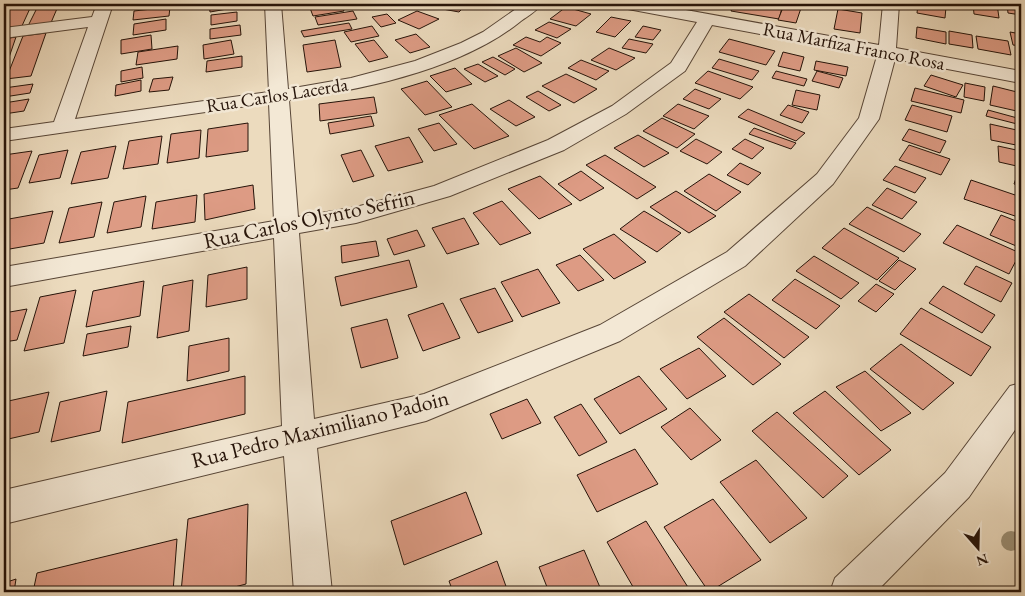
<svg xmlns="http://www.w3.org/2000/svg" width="1025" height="596" viewBox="0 0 1025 596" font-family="'EB Garamond',serif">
	<rect width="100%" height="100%" fill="#ecdbbe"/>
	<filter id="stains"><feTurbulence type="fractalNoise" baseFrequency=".004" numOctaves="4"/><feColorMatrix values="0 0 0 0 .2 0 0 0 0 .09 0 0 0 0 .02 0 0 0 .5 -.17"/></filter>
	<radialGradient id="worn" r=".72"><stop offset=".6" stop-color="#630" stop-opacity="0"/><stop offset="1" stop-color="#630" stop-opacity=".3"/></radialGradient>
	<g fill="#dd9b84" stroke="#251309">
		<polygon points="11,4 32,4 21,28 4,31 4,19"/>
		<polygon points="39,4 59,4 50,25 27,28"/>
		<polygon points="138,4 170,4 169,5 137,9"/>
		<polygon points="209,4 232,4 233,8 210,12"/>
		<polygon points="295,4 327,4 296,8"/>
		<polygon points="341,4 344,11 313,16 310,8"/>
		<polygon points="441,4 443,4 464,7 459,12 437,8"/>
		<polygon points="487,4 506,4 500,9 484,6"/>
		<polygon points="707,4 728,4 725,9 706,6"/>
		<polygon points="734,4 783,4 779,19 731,11"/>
		<polygon points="918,4 946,7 945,18 917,13"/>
		<polygon points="973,4 997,4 999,18 974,14"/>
		<polygon points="1007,4 1021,6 1021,15 1008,13"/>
		<polygon points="784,5 801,8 796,23 778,20"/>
		<polygon points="170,7 169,16 133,20 134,11"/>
		<polygon points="566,7 591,14 576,26 550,19"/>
		<polygon points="838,9 862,13 860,33 834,29"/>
		<polygon points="353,11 357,19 318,25 315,17"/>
		<polygon points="417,11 439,19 419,29 398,20"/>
		<polygon points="237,12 237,21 211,25 211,15"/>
		<polygon points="387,14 396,23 381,27 372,17"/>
		<polygon points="611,17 631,21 615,37 596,32"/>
		<polygon points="166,19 166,30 133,35 134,24"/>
		<polygon points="549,22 571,29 557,38 535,30"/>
		<polygon points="349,23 352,29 304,37 301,31"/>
		<polygon points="240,25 241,35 210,39 210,29"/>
		<polygon points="372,26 379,36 351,42 344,32"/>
		<polygon points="643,26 661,30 653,40 635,37"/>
		<polygon points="917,27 946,32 946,44 916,38"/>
		<polygon points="949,31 972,35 973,48 949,44"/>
		<polygon points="1010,32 1021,34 1021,46 1013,45"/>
		<polygon points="46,33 31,76 6,79 23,36"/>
		<polygon points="416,34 430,47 410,53 395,40"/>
		<polygon points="151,35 152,49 121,54 121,40"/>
		<polygon points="976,36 1008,41 1011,55 978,49"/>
		<polygon points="16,37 4,72 4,39"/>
		<polygon points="526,37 540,42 547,37 561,43 541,56 513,45"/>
		<polygon points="629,39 653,44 646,53 622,48"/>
		<polygon points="729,39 775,51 766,65 719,52"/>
		<polygon points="231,40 234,54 204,59 203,45"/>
		<polygon points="335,40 341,67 307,72 303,45"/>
		<polygon points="374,40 388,57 369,62 355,44"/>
		<polygon points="178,46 177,59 136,65 138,52"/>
		<polygon points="516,48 542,63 524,72 498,56"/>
		<polygon points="609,48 635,58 616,70 591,60"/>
		<polygon points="783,52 804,57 800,71 778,66"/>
		<polygon points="242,56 242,67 206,72 207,61"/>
		<polygon points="493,57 515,69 505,75 482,62"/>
		<polygon points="719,59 759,71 752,80 712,68"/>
		<polygon points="581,60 609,71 596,80 568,68"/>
		<polygon points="816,61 848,67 846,76 814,70"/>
		<polygon points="478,64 498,76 485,82 464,69"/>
		<polygon points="142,67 143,78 121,82 121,71"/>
		<polygon points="455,68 472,84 446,92 430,76"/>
		<polygon points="708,71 753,87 740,99 695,83"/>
		<polygon points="776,71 807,79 804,86 772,78"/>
		<polygon points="817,71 843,78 839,88 812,81"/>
		<polygon points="566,74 597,89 574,103 542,86"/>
		<polygon points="931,75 963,85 956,97 924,86"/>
		<polygon points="173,77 169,90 149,92 153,79"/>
		<polygon points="141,80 141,91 115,96 116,85"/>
		<polygon points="427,81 452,107 425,115 401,89"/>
		<polygon points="965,83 985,87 984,101 964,97"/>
		<polygon points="33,84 30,93 4,97 4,88"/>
		<polygon points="993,86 1021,93 1021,112 990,105"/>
		<polygon points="915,88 964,100 961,113 911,101"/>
		<polygon points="695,89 721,99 709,109 683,99"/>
		<polygon points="796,90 820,95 817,110 792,105"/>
		<polygon points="538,91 561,105 549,111 526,97"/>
		<polygon points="374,97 377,113 320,121 319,104"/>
		<polygon points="29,99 24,111 4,114 4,103"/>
		<polygon points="509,100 535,117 516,126 490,109"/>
		<polygon points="472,104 509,136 474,149 439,115"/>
		<polygon points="678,104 709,116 694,129 663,116"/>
		<polygon points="788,105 809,112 802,123 780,115"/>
		<polygon points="912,105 952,116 947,132 905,120"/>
		<polygon points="748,109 805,133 796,141 738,117"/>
		<polygon points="988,110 1021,119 1021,125 986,116"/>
		<polygon points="371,116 374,126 330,134 328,123"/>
		<polygon points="662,118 695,134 677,148 643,131"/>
		<polygon points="248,123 248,151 206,157 208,129"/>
		<polygon points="439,123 457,144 434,151 418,129"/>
		<polygon points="990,124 1021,131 1021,146 991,140"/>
		<polygon points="754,128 796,143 791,149 749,134"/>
		<polygon points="909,129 946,141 940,153 902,140"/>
		<polygon points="201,130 199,158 167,163 171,134"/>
		<polygon points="638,135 669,153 644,167 614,148"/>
		<polygon points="162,136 158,164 123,169 129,141"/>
		<polygon points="409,137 423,162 388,171 375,146"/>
		<polygon points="696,139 722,152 707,164 680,151"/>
		<polygon points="745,139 764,148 752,159 732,149"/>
		<polygon points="909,145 950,159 941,175 899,160"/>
		<polygon points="116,146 108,178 71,184 81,152"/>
		<polygon points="998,146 1021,151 1021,167 999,162"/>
		<polygon points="68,150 60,178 29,183 39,155"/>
		<polygon points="361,150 374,176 353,182 341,155"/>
		<polygon points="32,151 18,188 4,190 4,155"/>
		<polygon points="605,155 656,187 637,199 586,165"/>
		<polygon points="740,163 761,173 748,185 727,175"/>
		<polygon points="895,166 926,178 915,193 883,180"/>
		<polygon points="581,171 604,188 580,201 558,184"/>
		<polygon points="1018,172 1021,173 1021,186 1014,184"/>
		<polygon points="709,174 741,192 716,211 684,191"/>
		<polygon points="540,176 572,204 539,219 508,189"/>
		<polygon points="971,180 1021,197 1021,218 964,199"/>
		<polygon points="253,185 255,209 205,220 204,194"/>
		<polygon points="887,188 917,202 902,219 872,205"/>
		<polygon points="676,191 716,216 689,233 650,207"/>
		<polygon points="197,195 195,222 152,229 156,202"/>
		<polygon points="146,196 141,227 107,233 114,202"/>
		<polygon points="502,201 531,233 500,245 473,213"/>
		<polygon points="102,202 94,237 59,243 69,208"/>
		<polygon points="867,207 921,234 904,252 849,224"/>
		<polygon points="53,211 44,243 4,250 4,231 9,219"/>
		<polygon points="644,211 681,233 657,252 620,229"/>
		<polygon points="1001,215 1021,223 1021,248 990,235"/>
		<polygon points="464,218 479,244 447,254 432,228"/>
		<polygon points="957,225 1020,253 1009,274 943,243"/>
		<polygon points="844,228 899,258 877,280 822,248"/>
		<polygon points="417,230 425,246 394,255 387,239"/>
		<polygon points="614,234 646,262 614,279 583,249"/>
		<polygon points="376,241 379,256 342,263 341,246"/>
		<polygon points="580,255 604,280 578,291 556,265"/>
		<polygon points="814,256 859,283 841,299 796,271"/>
		<polygon points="409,260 417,287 341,306 335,277"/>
		<polygon points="899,260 916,269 895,290 879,281"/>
		<polygon points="976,266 1012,283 1001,302 964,284"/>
		<polygon points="247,267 247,299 206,307 208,275"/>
		<polygon points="538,269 560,303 522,317 501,282"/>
		<polygon points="795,279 840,306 816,329 772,300"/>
		<polygon points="193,280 189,331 157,338 163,286"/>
		<polygon points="144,281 140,316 86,327 93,291"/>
		<polygon points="876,284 894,294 876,312 858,301"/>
		<polygon points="943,286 995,315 982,333 929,303"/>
		<polygon points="495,288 513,321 478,333 460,299"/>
		<polygon points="76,290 64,343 24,351 40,297"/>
		<polygon points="749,294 809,337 784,358 724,312"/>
		<polygon points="443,303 460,338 423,351 408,315"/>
		<polygon points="921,308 991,347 971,376 900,334"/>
		<polygon points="27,309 17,340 4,342 4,313"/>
		<polygon points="724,318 781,364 753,385 697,337"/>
		<polygon points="387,319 398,358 361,368 351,328"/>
		<polygon points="131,326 128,347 83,356 87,334"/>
		<polygon points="229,338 229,371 187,381 189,346"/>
		<polygon points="901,344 954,383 923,410 870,369"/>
		<polygon points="699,348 726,376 687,399 660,369"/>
		<polygon points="865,371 911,413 881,431 836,387"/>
		<polygon points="245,376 245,414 122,443 128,402"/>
		<polygon points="639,376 667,409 620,434 594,399"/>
		<polygon points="107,391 100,431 51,442 60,402"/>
		<polygon points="825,391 891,450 859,475 793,413"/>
		<polygon points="49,392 39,432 4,440 4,402"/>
		<polygon points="527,399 541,423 502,439 490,414"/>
		<polygon points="581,404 607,442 579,456 554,417"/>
		<polygon points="690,408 721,440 691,460 661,427"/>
		<polygon points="777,412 848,476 823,498 752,431"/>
		<polygon points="635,449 658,484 597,512 577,475"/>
		<polygon points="756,460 807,518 770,543 720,482"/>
		<polygon points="466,492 482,534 404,565 391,521"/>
		<polygon points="713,499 761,560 709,592 664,527"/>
		<polygon points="248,504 246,584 216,592 181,592 188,519"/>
		<polygon points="646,521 691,592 636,592 607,542"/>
		<polygon points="177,539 173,592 33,592 37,573"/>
		<polygon points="584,550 602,592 549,592 539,567"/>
		<polygon points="497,561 508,592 453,592 449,581"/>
		<polygon points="16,579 14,592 4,592 4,583"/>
	</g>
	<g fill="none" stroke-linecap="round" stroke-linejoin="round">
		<defs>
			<g id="minor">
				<path d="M 97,4 L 113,4 L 75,119 L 269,92 L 265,4 L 281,4 L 288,89 L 351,78 L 415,61 L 461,43 L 483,32 L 523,4 L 541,4 C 537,11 528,16 521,21 C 462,69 363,90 289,100 L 298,217 L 356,207 L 434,186 L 548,140 L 612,106 L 671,63 L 697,22 L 628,9 L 622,7 L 620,4 L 653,4 L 879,45 L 883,4 L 899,4 L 896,48 L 1021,71 L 1021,83 L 895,59 L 879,119 L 833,184 L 745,266 L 620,341 L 426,421 L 317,448 L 332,592 L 294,592 L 284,456 L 4,524 L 4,490 L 282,426 L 274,238 L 4,287 L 4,267 L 274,221 L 269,103 L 4,141 L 4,129 L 54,122 L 88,27 L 4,38 L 4,28 L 92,17 ZM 712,25 L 877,56 L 859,118 L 817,174 L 727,252 L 600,325 L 424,394 L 314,419 L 299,233 L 356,223 L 450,196 L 564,150 L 626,114 L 685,71 Z"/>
				<polygon points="1021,383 1021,421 969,497 876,592 830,592 835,578 945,473 1010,386"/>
			</g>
		</defs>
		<use href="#minor" stroke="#574536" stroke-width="2"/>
		<use href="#minor" fill="#f3e8d5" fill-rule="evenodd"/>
	</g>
	<circle fill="#9b8f75" cx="1011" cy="541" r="10"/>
	<g text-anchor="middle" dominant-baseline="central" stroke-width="5" stroke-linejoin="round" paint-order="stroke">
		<g font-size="19" fill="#251309" stroke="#f3e8d5">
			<text transform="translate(854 46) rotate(11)">Rua Marfiza Franco Rosa</text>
			<text transform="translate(277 95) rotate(-9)">Rua Carlos Lacerda</text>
		</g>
		<g font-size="22" fill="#251309" stroke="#f3e8d5">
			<text transform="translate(309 219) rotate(-12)">Rua Carlos Olynto Sefrin</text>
			<text transform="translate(320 429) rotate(-14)">Rua Pedro Maximiliano Padoin</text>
		</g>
	</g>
	<rect width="1025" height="596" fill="none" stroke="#ecdbbe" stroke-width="20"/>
	<rect x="5" y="5" width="1015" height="586" fill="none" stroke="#251309" stroke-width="2.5"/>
	<rect x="10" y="10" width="1005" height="576" fill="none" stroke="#251309"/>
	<g transform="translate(978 548) rotate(160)" stroke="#f3e8d5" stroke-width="4" paint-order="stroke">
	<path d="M0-4L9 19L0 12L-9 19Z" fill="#251309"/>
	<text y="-8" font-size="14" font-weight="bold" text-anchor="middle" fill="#251309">N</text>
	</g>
	<rect width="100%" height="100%" filter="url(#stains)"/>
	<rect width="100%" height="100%" fill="url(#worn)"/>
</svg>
